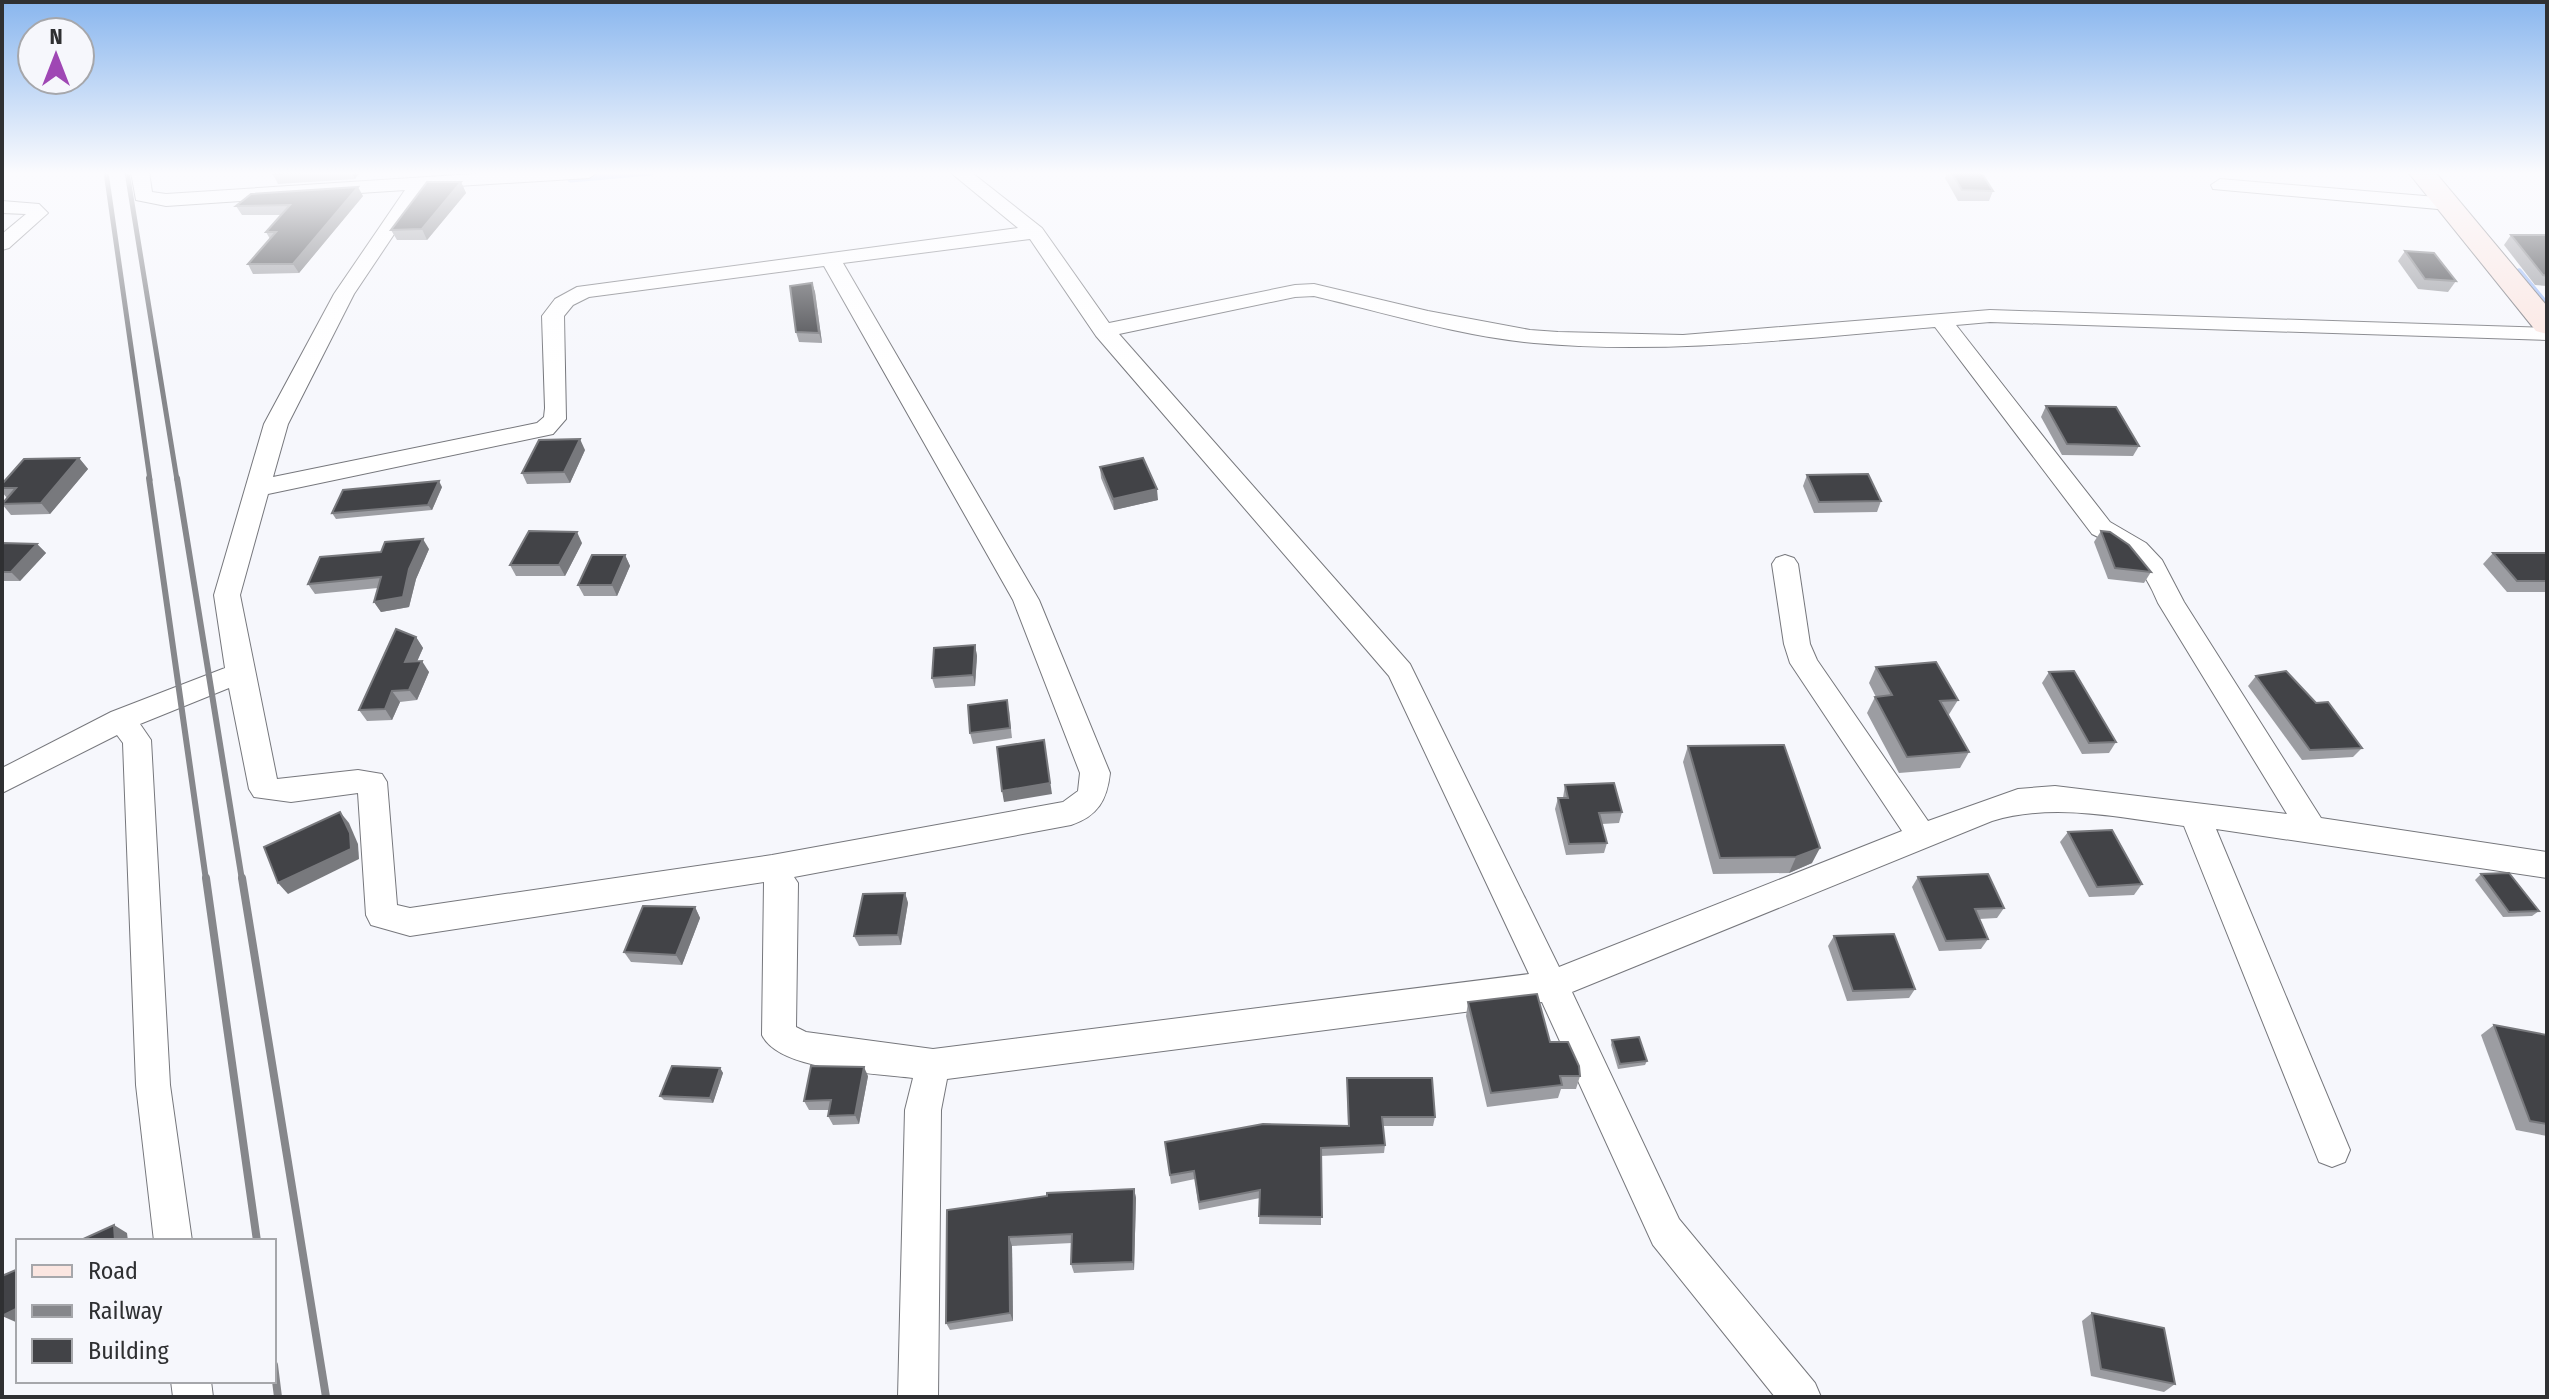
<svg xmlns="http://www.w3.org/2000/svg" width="2549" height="1399" viewBox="0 0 2549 1399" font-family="'Fira Sans Condensed',sans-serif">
	<rect width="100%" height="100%" fill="#f6f7fc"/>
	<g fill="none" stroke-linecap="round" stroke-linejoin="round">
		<g stroke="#9bbaf7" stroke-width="7">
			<polyline points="571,179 650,172"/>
			<polyline points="2519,272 2547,306"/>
		</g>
		<defs>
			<g id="street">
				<path d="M 131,172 L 149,172 L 152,192 L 166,194 L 504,172 L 598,172 L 589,178 L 425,188 L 354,294 L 288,424 L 273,477 L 537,423 L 544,417 L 545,408 L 542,316 L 555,299 L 577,287 L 1018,228 L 950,172 L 971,172 L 1042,228 L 1109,323 L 1295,285 L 1314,284 L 1428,311 L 1530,330 L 1558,332 L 1683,335 L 1990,310 L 2547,328 L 2547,340 L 1990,322 L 1956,325 L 2110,522 L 2146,543 L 2162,560 L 2184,602 L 2321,818 L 2547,852 L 2547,878 L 2216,829 L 2350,1150 L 2345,1162 L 2332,1167 L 2319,1162 L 2184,826 C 2120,818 2055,802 1992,821 L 1572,992 L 1679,1219 L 1815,1383 L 1821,1397 L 1775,1397 L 1653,1245 L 1542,1002 L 947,1079 L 941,1110 L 938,1397 L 898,1397 L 905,1110 L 913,1078 C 876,1073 779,1071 762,1035 L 764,882 L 410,936 L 371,925 L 366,915 L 358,793 L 291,802 L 254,797 L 249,789 L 229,688 L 140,724 L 151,740 L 170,1085 L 192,1241 L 154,1241 L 136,1085 L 123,743 L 117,735 L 2,793 L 2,768 L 111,712 L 225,668 L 214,595 L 264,424 L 334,294 L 405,190 L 166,206 L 136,200 ZM 1030,239 L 1096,336 L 1389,676 L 1529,974 L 933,1049 L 806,1032 L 796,1027 L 798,883 L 794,877 L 1071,825 C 1098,816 1107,800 1110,773 L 1039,600 L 843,263 ZM 824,266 L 1013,600 L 1080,773 L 1078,791 L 1063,802 L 772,855 L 410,908 L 397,905 L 387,782 L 382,774 L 358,770 L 277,779 L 240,595 L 268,494 L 553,434 L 566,419 L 564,316 L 573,305 L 589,297 ZM 1314,296 C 1386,313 1460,336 1534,343 C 1668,355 1802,338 1935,327 L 2092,534 C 2126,550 2144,568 2158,603 L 2287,814 L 2055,786 L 2018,789 L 1928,821 L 1817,660 L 1810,644 L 1798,564 L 1794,558 L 1785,555 L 1776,558 L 1772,564 L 1784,644 L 1790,663 L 1902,831 L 1559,967 L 1410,664 L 1119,334 L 1295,297 Z"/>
				<polygon points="2220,179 2449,198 2459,204 2449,210 2213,189 2211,185"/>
				<polygon points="2,201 39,204 48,213 9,248 2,250 2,234 26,214 2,213"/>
				<polygon points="171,1381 211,1381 213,1397 173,1397"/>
			</g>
			<polygon id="secondary" points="2408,172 2435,172 2547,306 2547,334 2536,331"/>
		</defs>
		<use href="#street" stroke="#76777c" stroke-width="2"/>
		<use href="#secondary" stroke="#76777c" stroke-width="2"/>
		<use href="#street" fill="#fff" fill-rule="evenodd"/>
		<use href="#secondary" fill="#fbe6e1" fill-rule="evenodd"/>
		<g stroke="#86878b" stroke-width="5">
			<polyline points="106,172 150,480"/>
			<polyline points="127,172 177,480"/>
		</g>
		<g stroke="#86878b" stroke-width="6">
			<polyline points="149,478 206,880"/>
			<polyline points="177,478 242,880"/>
		</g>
		<g stroke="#86878b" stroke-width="8">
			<polyline points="206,878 257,1241"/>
			<polyline points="242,878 326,1397"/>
			<polyline points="274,1365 278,1397"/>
		</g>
	</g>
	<g fill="#9c9da2">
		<polygon points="275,172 360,172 355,179 278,184 273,174"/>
		<polygon points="1947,172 1981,172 1993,191 1989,201 1958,201 1945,178"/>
		<polygon points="461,182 466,193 427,240 397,240 391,230"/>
		<polygon points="363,196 299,273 253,274 248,264 270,239 266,232 281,215 242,215 236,206"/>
		<polygon points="2511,235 2547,235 2547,286 2535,285 2504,245"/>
		<polygon points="2405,251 2456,281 2448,292 2418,289 2398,261"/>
		<polygon points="812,283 815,292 822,343 799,342 796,332"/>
		<polygon points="2046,406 2139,446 2133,456 2062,455 2041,417"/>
		<polygon points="585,450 570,483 527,484 522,473"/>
		<polygon points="79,458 88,469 50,514 11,515 2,504 7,498 2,492 2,484"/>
		<polygon points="1100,467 1158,500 1114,510 1101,478"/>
		<polygon points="1807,475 1881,501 1877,512 1814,513 1803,486"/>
		<polygon points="442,487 432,510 336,519 332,513"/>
		<polygon points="2101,531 2151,572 2144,583 2108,579 2094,542"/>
		<polygon points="2,543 37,544 46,553 20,581 2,581"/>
		<polygon points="582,543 565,576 516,576 510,565"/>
		<polygon points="429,549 416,579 409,607 381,612 374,602 378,588 315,594 308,584"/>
		<polygon points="2493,553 2547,553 2547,592 2507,592 2483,564"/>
		<polygon points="625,555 630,566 617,596 584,596 578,585"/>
		<polygon points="416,637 423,648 417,661 429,672 417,700 400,702 392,720 367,721 359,710"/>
		<polygon points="975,645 977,656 975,686 935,688 932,678"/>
		<polygon points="1876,667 1958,700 1948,716 1969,752 1960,768 1899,773 1867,713 1875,697 1876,697 1869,683"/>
		<polygon points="2049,672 2116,742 2109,753 2082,754 2042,683"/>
		<polygon points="2256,676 2316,703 2362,748 2353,757 2302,760 2248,686"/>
		<polygon points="1009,711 1012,738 973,744 970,733"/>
		<polygon points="1688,746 1812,863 1789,873 1713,874 1683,762"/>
		<polygon points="1565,785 1622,812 1619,823 1602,824 1607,843 1604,853 1566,855 1555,809 1558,798 1563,798"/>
		<polygon points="2068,832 2142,884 2134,895 2089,897 2060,842"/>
		<polygon points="2481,874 2539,911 2532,916 2503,917 2475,880"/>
		<polygon points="1918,877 2004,908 1997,918 1979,919 1988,939 1981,949 1939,951 1912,887"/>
		<polygon points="905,893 908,903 901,945 859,946 854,936"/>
		<polygon points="695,907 700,918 682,965 631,962 624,952"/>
		<polygon points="1834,936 1915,989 1909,998 1847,1001 1828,946"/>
		<polygon points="1468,1002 1550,1042 1580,1076 1576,1089 1561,1089 1558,1098 1487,1107 1466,1016"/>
		<polygon points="2494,1025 2547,1035 2547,1136 2516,1130 2481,1035"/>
		<polygon points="1612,1040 1647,1061 1645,1065 1618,1069 1611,1045"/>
		<polygon points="720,1068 723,1073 713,1103 664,1100 660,1096"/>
		<polygon points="868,1076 859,1124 833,1125 828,1116 829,1110 809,1110 804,1101"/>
		<polygon points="1347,1078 1435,1117 1433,1126 1383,1126 1385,1145 1384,1153 1321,1156 1321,1225 1259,1224 1260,1198 1199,1210 1195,1179 1171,1184 1165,1142 1348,1126"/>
		<polygon points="1134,1189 1136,1198 1134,1270 1074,1273 1071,1264 1072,1243 1012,1246 1013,1321 950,1330 946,1323 947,1210"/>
		<polygon points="2092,1313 2175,1384 2164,1392 2091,1376 2082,1321"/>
	</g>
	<g fill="#78797d">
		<polygon points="352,172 360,172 355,179"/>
		<polygon points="461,182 466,193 427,240 422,229"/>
		<polygon points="358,187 363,196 299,273 293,264"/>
		<polygon points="812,283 815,292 822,343 819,333"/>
		<polygon points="580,439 585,450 570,483 564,472"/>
		<polygon points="79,458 88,469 50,514 41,503"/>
		<polygon points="439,481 442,487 432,510 428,505"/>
		<polygon points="1157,489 1158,500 1114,510 1113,499"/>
		<polygon points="577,532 582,543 565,576 559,565"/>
		<polygon points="423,539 429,549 416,579 409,607 381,612 374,602 409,569"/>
		<polygon points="37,544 46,553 20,581 11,572"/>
		<polygon points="625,555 630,566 617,596 612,585"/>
		<polygon points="416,637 423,648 412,673 405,662"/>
		<polygon points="975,645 977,656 975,686 973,675"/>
		<polygon points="422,661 429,672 417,700 409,690"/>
		<polygon points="392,691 400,702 392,720 385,709"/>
		<polygon points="1044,740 1052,794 1004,802 1002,791"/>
		<polygon points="340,812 349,823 358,844 359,859 288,894 278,883"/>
		<polygon points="1820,848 1812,863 1789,873 1796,857"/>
		<polygon points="905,893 908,903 901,945 898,935"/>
		<polygon points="695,907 700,918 682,965 676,955"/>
		<polygon points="864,1067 868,1076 859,1124 855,1115"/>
		<polygon points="720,1068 723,1073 713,1103 710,1098"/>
		<polygon points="1134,1189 1136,1198 1134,1270 1133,1262"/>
		<polygon points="114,1225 127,1233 128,1241 115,1241"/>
		<polygon points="1009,1237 1012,1246 1013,1321 1010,1313"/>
		<polygon points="18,1308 18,1323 2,1316"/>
	</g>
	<g fill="#424347" stroke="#78797d" stroke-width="2">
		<polygon points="275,172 304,172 273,174"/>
		<polygon points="1951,172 1981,172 1993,191 1962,190"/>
		<polygon points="427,182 461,182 422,229 391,230"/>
		<polygon points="358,187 293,264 248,264 276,232 266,232 290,205 236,206 251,194"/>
		<polygon points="2511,235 2547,235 2547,276 2543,275"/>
		<polygon points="2405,251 2434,253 2456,281 2425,279"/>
		<polygon points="812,283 819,333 796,332 790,286"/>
		<polygon points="2046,406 2116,407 2139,446 2067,444"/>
		<polygon points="580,439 564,472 522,473 539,440"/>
		<polygon points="79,458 41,503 2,504 16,488 2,488 2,484 24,459"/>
		<polygon points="1143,458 1157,489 1113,499 1100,467"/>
		<polygon points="1868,474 1881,501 1819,502 1807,475"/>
		<polygon points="439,481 428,505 332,513 343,490"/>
		<polygon points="529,531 577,532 559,565 510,565"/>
		<polygon points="2101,531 2110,532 2129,545 2151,572 2115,568"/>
		<polygon points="423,539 409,569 403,597 374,602 381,577 308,584 320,557 381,552 385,542"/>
		<polygon points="2,543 37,544 11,572 2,572"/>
		<polygon points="2493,553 2547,553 2547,581 2517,581"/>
		<polygon points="592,555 625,555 612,585 578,585"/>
		<polygon points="396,629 416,637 405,662 422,661 409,690 392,691 385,709 359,710"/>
		<polygon points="975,645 973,675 932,678 934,648"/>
		<polygon points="1936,662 1958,700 1940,701 1969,752 1907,757 1875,697 1892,695 1876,667"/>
		<polygon points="2074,671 2116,742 2089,743 2049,672"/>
		<polygon points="2286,671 2316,703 2328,702 2362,748 2310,750 2256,676"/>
		<polygon points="1007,700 1010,728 970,733 968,705"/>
		<polygon points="1044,740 1050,783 1002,791 997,747"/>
		<polygon points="1784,745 1820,848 1796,857 1720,858 1688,746"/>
		<polygon points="1614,783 1622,812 1599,813 1607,843 1569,844 1558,798 1568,798 1565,785"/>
		<polygon points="340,812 350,833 351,849 278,883 264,847"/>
		<polygon points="2112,830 2142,884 2097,887 2068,832"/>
		<polygon points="2509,873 2539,911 2509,912 2481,874"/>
		<polygon points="1988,874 2004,908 1975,909 1988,939 1946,941 1918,877"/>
		<polygon points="905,893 898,935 854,936 863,894"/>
		<polygon points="643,906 695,907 676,955 624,952"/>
		<polygon points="1894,934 1915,989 1853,991 1834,936"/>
		<polygon points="1537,994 1550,1042 1568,1042 1579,1066 1580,1076 1560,1076 1562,1085 1491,1093 1468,1002"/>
		<polygon points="2494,1025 2547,1035 2547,1124 2530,1121"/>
		<polygon points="1639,1037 1647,1061 1620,1064 1612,1040"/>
		<polygon points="672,1066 720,1068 710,1098 660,1096"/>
		<polygon points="811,1066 864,1067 855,1115 828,1116 831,1100 804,1101"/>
		<polygon points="1347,1078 1432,1078 1435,1117 1382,1117 1385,1145 1321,1148 1322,1217 1259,1216 1260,1190 1199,1202 1194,1171 1170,1175 1165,1142 1263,1124 1349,1126"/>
		<polygon points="1134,1189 1133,1262 1071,1264 1072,1234 1009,1237 1010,1313 946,1323 947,1210 1047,1196 1047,1193"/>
		<polygon points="114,1225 115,1241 79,1241"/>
		<polygon points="18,1269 18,1308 2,1316 2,1276"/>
		<polygon points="2092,1313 2164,1328 2175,1384 2101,1369"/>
	</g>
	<linearGradient id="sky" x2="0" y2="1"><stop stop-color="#89b6ee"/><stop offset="0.47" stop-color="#fbfbfe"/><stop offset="1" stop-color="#fbfbfe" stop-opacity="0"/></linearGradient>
	<rect width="2549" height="368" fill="url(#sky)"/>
	<rect width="2549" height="1399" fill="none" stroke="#2f3032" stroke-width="8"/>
	<rect x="16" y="1239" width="260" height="144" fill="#f6f7fc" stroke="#a6a7ab" stroke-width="2"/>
	<rect x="32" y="1265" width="40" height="12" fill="#fbe6e1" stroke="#a6a7ab" stroke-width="2"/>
	<text x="88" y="1279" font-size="24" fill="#2f3032">Road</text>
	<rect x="32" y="1305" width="40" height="12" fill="#86878b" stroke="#a6a7ab" stroke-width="2"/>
	<text x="88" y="1319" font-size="24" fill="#2f3032">Railway</text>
	<rect x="32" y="1339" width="40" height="24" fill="#424347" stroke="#a6a7ab" stroke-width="2"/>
	<text x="88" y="1359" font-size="24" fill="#2f3032">Building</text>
	<g transform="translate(56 56)"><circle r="38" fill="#f6f7fc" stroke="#a6a7ab" stroke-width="2"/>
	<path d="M0-6L14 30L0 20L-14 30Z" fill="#9f47b4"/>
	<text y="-12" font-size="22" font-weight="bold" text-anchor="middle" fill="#2f3032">N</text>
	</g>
</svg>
